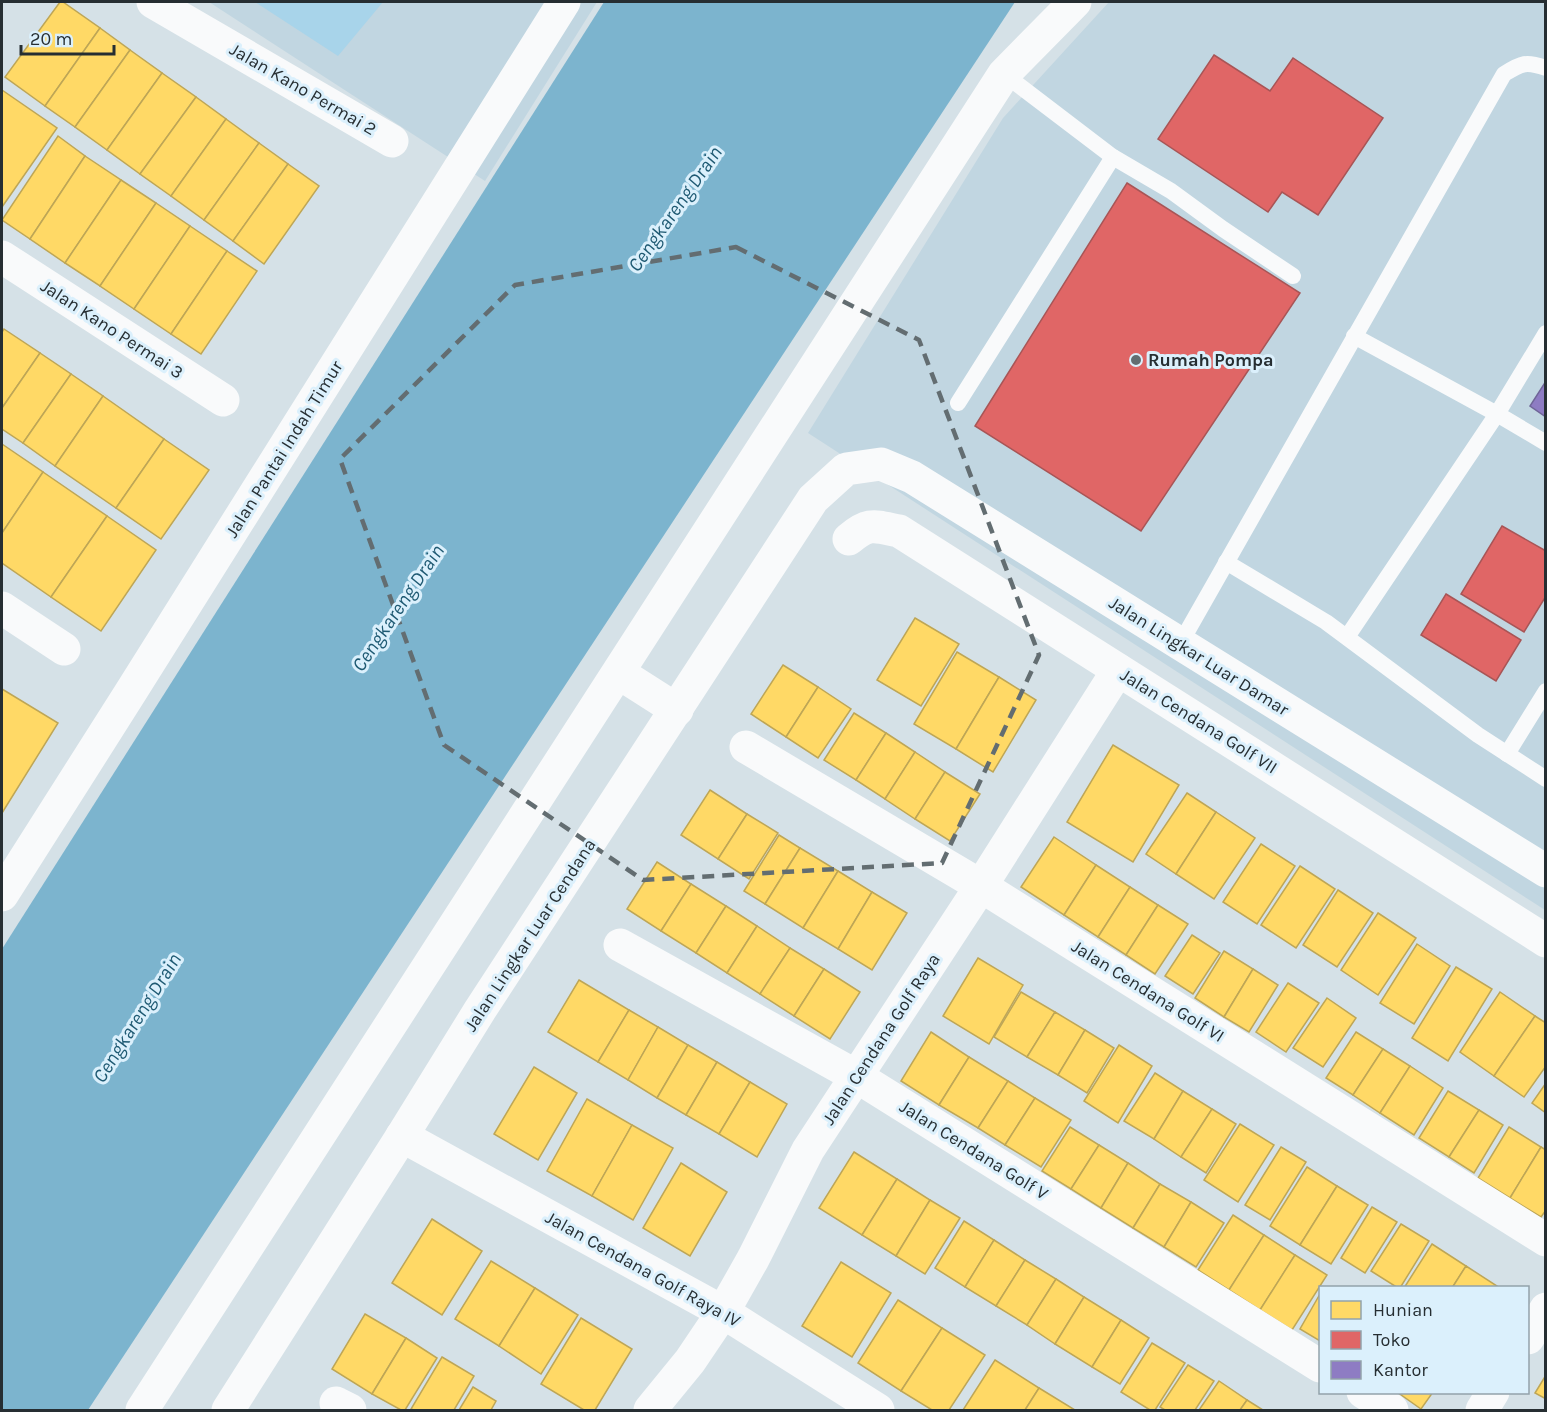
<svg xmlns="http://www.w3.org/2000/svg" width="1547" height="1412" viewBox="0 0 1547 1412" font-family="Karla,sans-serif">
	<rect width="100%" height="100%" fill="#d5e1e7"/>
	<g fill="#c1d6e1">
		<polygon points="209,2 597,2 485,181"/>
		<polygon points="1109,2 1540,2 1545,4 1545,910 808,433 1003,118"/>
	</g>
	<polygon fill="#a8d4ea" points="255,2 383,2 338,56"/>
	<polygon fill="#7cb4ce" points="604,2 1015,2 88,1410 2,1410 2,949"/>
	<g fill="#ffd966" stroke="#bea656" stroke-width="1.5">
		<polygon points="60,2 63,2 100,28 45,106 5,77"/>
		<polygon points="100,28 130,50 75,127 45,106"/>
		<polygon points="130,50 162,73 107,150 75,127"/>
		<polygon points="162,73 196,97 140,174 107,150"/>
		<polygon points="2,90 57,128 2,207"/>
		<polygon points="196,97 226,119 171,196 140,174"/>
		<polygon points="226,119 259,143 204,220 171,196"/>
		<polygon points="58,136 85,156 30,239 2,220"/>
		<polygon points="259,143 288,164 233,241 204,220"/>
		<polygon points="85,156 121,180 65,263 30,239"/>
		<polygon points="288,164 319,186 264,264 233,241"/>
		<polygon points="121,180 156,203 100,286 65,263"/>
		<polygon points="156,203 190,226 134,309 100,286"/>
		<polygon points="190,226 227,251 171,334 134,309"/>
		<polygon points="227,251 257,271 201,354 171,334"/>
		<polygon points="4,329 40,353 2,408 2,332"/>
		<polygon points="40,353 71,374 23,443 2,429 2,408"/>
		<polygon points="71,374 103,396 55,466 23,443"/>
		<polygon points="103,396 164,439 116,508 55,466"/>
		<polygon points="164,439 209,470 161,539 116,508"/>
		<polygon points="2,444 43,472 2,533"/>
		<polygon points="43,472 107,516 51,597 2,563 2,533"/>
		<polygon points="107,516 156,550 101,631 51,597"/>
		<polygon points="915,618 959,644 921,706 877,680"/>
		<polygon points="957,652 999,677 956,749 914,724"/>
		<polygon points="783,665 818,687 786,737 751,714"/>
		<polygon points="999,677 1036,700 993,772 956,749"/>
		<polygon points="818,687 851,709 818,758 786,737"/>
		<polygon points="2,689 58,723 2,813"/>
		<polygon points="854,713 886,733 856,780 824,760"/>
		<polygon points="886,733 915,752 885,799 856,780"/>
		<polygon points="1113,745 1179,785 1133,862 1067,822"/>
		<polygon points="915,752 945,772 915,819 885,799"/>
		<polygon points="945,772 980,794 950,841 915,819"/>
		<polygon points="710,790 747,814 718,859 681,835"/>
		<polygon points="1187,793 1216,812 1176,874 1146,854"/>
		<polygon points="1216,812 1255,838 1214,899 1176,874"/>
		<polygon points="747,814 778,833 749,879 718,859"/>
		<polygon points="779,835 800,848 765,904 744,891"/>
		<polygon points="1054,837 1096,865 1064,915 1021,887"/>
		<polygon points="1261,844 1295,866 1257,924 1223,902"/>
		<polygon points="800,848 838,871 803,928 765,904"/>
		<polygon points="657,862 691,884 661,931 627,909"/>
		<polygon points="1096,865 1130,887 1098,937 1064,915"/>
		<polygon points="1300,866 1335,889 1296,948 1261,925"/>
		<polygon points="838,871 872,892 838,949 803,928"/>
		<polygon points="691,884 726,906 696,953 661,931"/>
		<polygon points="1130,887 1158,905 1126,955 1098,937"/>
		<polygon points="1338,890 1373,913 1337,967 1303,945"/>
		<polygon points="872,892 907,913 872,970 838,949"/>
		<polygon points="1158,905 1188,924 1155,974 1126,955"/>
		<polygon points="726,906 757,926 727,973 696,953"/>
		<polygon points="1378,913 1416,938 1378,995 1341,970"/>
		<polygon points="757,926 790,948 760,994 727,973"/>
		<polygon points="1192,935 1220,953 1193,994 1165,976"/>
		<polygon points="1417,944 1450,966 1414,1024 1380,1003"/>
		<polygon points="790,948 824,969 794,1016 760,994"/>
		<polygon points="1224,951 1253,969 1224,1017 1195,998"/>
		<polygon points="978,958 1023,985 989,1044 943,1016"/>
		<polygon points="1456,967 1492,989 1448,1061 1412,1038"/>
		<polygon points="824,969 860,992 830,1039 794,1016"/>
		<polygon points="1253,969 1278,985 1249,1032 1224,1017"/>
		<polygon points="579,980 629,1010 598,1062 548,1032"/>
		<polygon points="1288,983 1319,1003 1286,1052 1256,1032"/>
		<polygon points="1021,992 1055,1012 1027,1057 994,1037"/>
		<polygon points="1500,992 1535,1016 1494,1076 1460,1052"/>
		<polygon points="1327,998 1356,1018 1323,1067 1293,1048"/>
		<polygon points="629,1010 658,1027 628,1080 598,1062"/>
		<polygon points="1055,1012 1085,1030 1058,1075 1027,1057"/>
		<polygon points="1535,1016 1546,1023 1546,1066 1524,1097 1494,1076"/>
		<polygon points="658,1027 688,1045 657,1098 628,1080"/>
		<polygon points="1085,1030 1114,1048 1087,1093 1058,1075"/>
		<polygon points="931,1032 969,1057 939,1105 901,1081"/>
		<polygon points="1356,1032 1383,1049 1353,1095 1326,1078"/>
		<polygon points="688,1045 717,1062 686,1115 657,1098"/>
		<polygon points="1119,1045 1152,1066 1118,1123 1084,1101"/>
		<polygon points="1383,1049 1410,1066 1380,1113 1353,1095"/>
		<polygon points="969,1057 1008,1081 978,1128 939,1105"/>
		<polygon points="717,1062 750,1082 719,1134 686,1115"/>
		<polygon points="1410,1066 1443,1088 1414,1135 1380,1113"/>
		<polygon points="534,1067 577,1093 538,1160 494,1134"/>
		<polygon points="1155,1073 1183,1091 1154,1139 1124,1121"/>
		<polygon points="1008,1081 1035,1098 1005,1145 978,1128"/>
		<polygon points="750,1082 787,1104 757,1157 719,1134"/>
		<polygon points="1546,1083 1546,1113 1532,1103"/>
		<polygon points="1183,1091 1212,1109 1181,1157 1154,1139"/>
		<polygon points="1448,1091 1479,1110 1449,1157 1419,1138"/>
		<polygon points="1035,1098 1071,1120 1041,1167 1005,1145"/>
		<polygon points="587,1099 632,1125 592,1196 547,1171"/>
		<polygon points="1212,1109 1236,1124 1206,1173 1181,1157"/>
		<polygon points="1479,1110 1503,1125 1474,1173 1449,1157"/>
		<polygon points="1240,1124 1274,1145 1238,1202 1204,1180"/>
		<polygon points="632,1125 673,1148 633,1220 592,1196"/>
		<polygon points="1070,1127 1099,1145 1071,1189 1042,1171"/>
		<polygon points="1509,1127 1541,1147 1510,1198 1478,1178"/>
		<polygon points="1099,1145 1128,1163 1101,1208 1071,1189"/>
		<polygon points="1281,1147 1306,1162 1270,1220 1245,1205"/>
		<polygon points="1541,1147 1546,1150 1546,1210 1541,1217 1510,1198"/>
		<polygon points="854,1152 897,1179 862,1235 819,1208"/>
		<polygon points="681,1163 727,1192 690,1256 643,1228"/>
		<polygon points="1128,1163 1160,1184 1133,1228 1101,1208"/>
		<polygon points="1307,1167 1337,1186 1300,1245 1270,1226"/>
		<polygon points="897,1179 930,1200 896,1256 862,1235"/>
		<polygon points="1160,1184 1191,1202 1164,1247 1133,1228"/>
		<polygon points="1337,1186 1368,1205 1331,1264 1300,1245"/>
		<polygon points="930,1200 960,1218 925,1274 896,1256"/>
		<polygon points="1191,1202 1224,1223 1196,1267 1164,1247"/>
		<polygon points="1372,1207 1397,1222 1365,1273 1341,1258"/>
		<polygon points="1233,1215 1264,1235 1229,1290 1198,1270"/>
		<polygon points="432,1219 482,1251 442,1315 392,1283"/>
		<polygon points="964,1221 994,1240 965,1287 935,1268"/>
		<polygon points="1401,1224 1429,1241 1400,1288 1398,1288 1371,1271"/>
		<polygon points="1264,1235 1295,1255 1260,1310 1229,1290"/>
		<polygon points="994,1240 1025,1260 996,1306 965,1287"/>
		<polygon points="1432,1244 1466,1266 1452,1288 1404,1288"/>
		<polygon points="1295,1255 1327,1275 1292,1330 1260,1310"/>
		<polygon points="1025,1260 1056,1279 1027,1325 996,1306"/>
		<polygon points="491,1261 535,1288 499,1346 455,1319"/>
		<polygon points="841,1262 891,1293 852,1357 802,1326"/>
		<polygon points="1466,1266 1497,1286 1496,1288 1452,1288"/>
		<polygon points="1056,1279 1084,1297 1055,1344 1027,1325"/>
		<polygon points="535,1288 578,1315 541,1374 499,1346"/>
		<polygon points="1320,1294 1320,1341 1300,1329"/>
		<polygon points="1084,1297 1121,1320 1092,1367 1055,1344"/>
		<polygon points="898,1300 942,1328 901,1391 858,1363"/>
		<polygon points="365,1314 406,1338 372,1394 332,1369"/>
		<polygon points="581,1318 632,1349 595,1410 584,1410 541,1384"/>
		<polygon points="1121,1320 1149,1338 1120,1384 1092,1367"/>
		<polygon points="942,1328 985,1355 949,1410 932,1410 901,1391"/>
		<polygon points="406,1338 437,1358 405,1410 401,1410 372,1394"/>
		<polygon points="1152,1343 1185,1363 1155,1410 1150,1410 1121,1392"/>
		<polygon points="442,1357 474,1376 454,1410 414,1410 411,1409"/>
		<polygon points="995,1360 1039,1388 1025,1410 963,1410"/>
		<polygon points="1188,1365 1214,1381 1195,1410 1165,1410 1160,1407"/>
		<polygon points="1546,1375 1546,1399 1535,1393"/>
		<polygon points="1219,1381 1247,1400 1240,1410 1199,1410"/>
		<polygon points="473,1387 496,1401 491,1410 459,1410"/>
		<polygon points="1039,1388 1075,1410 1025,1410"/>
		<polygon points="1397,1392 1433,1392 1421,1409"/>
		<polygon points="1247,1400 1263,1410 1240,1410"/>
	</g>
	<g fill="#e06666" stroke="#a85556" stroke-width="1.5">
		<polygon points="1214,55 1270,91 1293,58 1383,118 1318,215 1282,192 1268,212 1158,139"/>
		<polygon points="1127,183 1300,293 1141,531 975,426"/>
		<polygon points="1502,526 1546,551 1546,596 1524,632 1461,594"/>
		<polygon points="1446,594 1521,640 1496,681 1421,635"/>
	</g>
	<polygon fill="#8e7cc3" stroke="#6f6598" stroke-width="1.5" points="1546,381 1546,417 1530,406"/>
	<g fill="none" stroke-linecap="round" stroke-linejoin="round">
		<g stroke="#f9fafb" stroke-width="16">
			<polyline points="1004,74 1113,157 1171,191 1223,229 1293,276"/>
			<polyline points="1354,336 1497,414 1546,443"/>
			<polyline points="958,403 1113,157"/>
			<polyline points="1226,562 1326,622 1478,735 1546,779"/>
			<polyline points="1347,637 1497,414 1546,333"/>
			<path d="M 1180,644 L 1504,74 C 1522,63 1526,61 1546,68"/>
			<polyline points="1507,754 1546,691"/>
		</g>
		<g stroke="#f9fafb" stroke-width="33">
			<polyline points="153,2 392,141"/>
			<polyline points="2,257 223,400"/>
			<path d="M 849,539 C 869,522 874,526 899,531 L 1546,941"/>
			<polyline points="2,608 64,649"/>
			<polyline points="619,673 677,710"/>
			<polyline points="746,747 981,886 1546,1240"/>
			<polyline points="620,945 856,1076 1320,1366"/>
			<polyline points="402,1136 723,1312 878,1410"/>
			<polyline points="1528,1338 1546,1309"/>
			<polyline points="1363,1392 1392,1410"/>
			<polyline points="336,1403 350,1410"/>
			<path d="M 142,1410 C 429,965 718,521 1004,74 L 1075,2"/>
			<polyline points="228,1410 402,1136 480,1010 813,499 846,469 881,464 912,477 1546,871"/>
			<polyline points="650,1410 690,1361 723,1312 753,1259 808,1150 981,886 1118,670"/>
			<polyline points="1482,1410 1493,1392"/>
		</g>
		<polyline stroke="#f9fafb" stroke-width="33" points="2,895 132,690 564,2"/>
	</g>
	<path fill="none" stroke="#636d71" stroke-width="4.5" stroke-dasharray="12 8" stroke-linejoin="round" d="M 736,247 L 919,340 L 1039,655 L 942,863 L 643,880 L 444,745 L 340,459 L 515,285 Z"/>
	<circle fill="#636d71" stroke="#dbf0fc" stroke-width="2" cx="1136" cy="360" r="6"/>
	<g text-anchor="middle" dominant-baseline="central" stroke-width="6" stroke-linejoin="round" paint-order="stroke">
		<g font-size="18" fill="#262e32" stroke="#dbf0fc">
			<text transform="translate(303 89) rotate(30)">Jalan Kano Permai 2</text>
			<text transform="translate(112 329) rotate(33)">Jalan Kano Permai 3</text>
			<text transform="translate(284 449) rotate(-58)">Jalan Pantai Indah Timur</text>
			<text transform="translate(1199 656) rotate(32)">Jalan Lingkar Luar Damar</text>
			<text transform="translate(1199 721) rotate(32)">Jalan Cendana Golf VII</text>
			<text transform="translate(530 935) rotate(-57)">Jalan Lingkar Luar Cendana</text>
			<text transform="translate(1148 991) rotate(32)">Jalan Cendana Golf VI</text>
			<text transform="translate(881 1039) rotate(-57)">Jalan Cendana Golf Raya</text>
			<text transform="translate(974 1150) rotate(32)">Jalan Cendana Golf V</text>
			<text transform="translate(643 1269) rotate(29)">Jalan Cendana Golf Raya IV</text>
		</g>
		<g font-size="18" font-weight="bold" fill="#262e32" stroke="#dbf0fc" text-anchor="start">
			<text x="1148" y="360">Rumah Pompa</text>
		</g>
		<g font-size="20" font-style="italic" fill="#1f5a73" stroke="#dbf0fc">
			<text transform="translate(675 209) rotate(-55)">Cengkareng Drain</text>
			<text transform="translate(398 608) rotate(-56)">Cengkareng Drain</text>
			<text transform="translate(137 1018) rotate(-58)">Cengkareng Drain</text>
		</g>
	</g>
	<rect width="1547" height="1412" fill="none" stroke="#262e32" stroke-width="6"/>
	<rect x="1319" y="1286" width="210" height="108" fill="#dbf0fc" stroke="#93a2ab" stroke-width="1.5"/>
	<rect x="1331" y="1301" width="30" height="18" fill="#ffd966" stroke="#93a2ab" stroke-width="1.5"/>
	<text x="1373" y="1316" font-size="18" fill="#262e32">Hunian</text>
	<rect x="1331" y="1331" width="30" height="18" fill="#e06666" stroke="#93a2ab" stroke-width="1.5"/>
	<text x="1373" y="1346" font-size="18" fill="#262e32">Toko</text>
	<rect x="1331" y="1361" width="30" height="18" fill="#8e7cc3" stroke="#93a2ab" stroke-width="1.5"/>
	<text x="1373" y="1376" font-size="18" fill="#262e32">Kantor</text>
	<path d="M21 45v9h93v-9" fill="none" stroke="#262e32" stroke-width="3"/>
	<text x="30" y="45" font-size="18" fill="#262e32" stroke="#dbf0fc" stroke-width="4.5" paint-order="stroke">20 m</text>
</svg>
